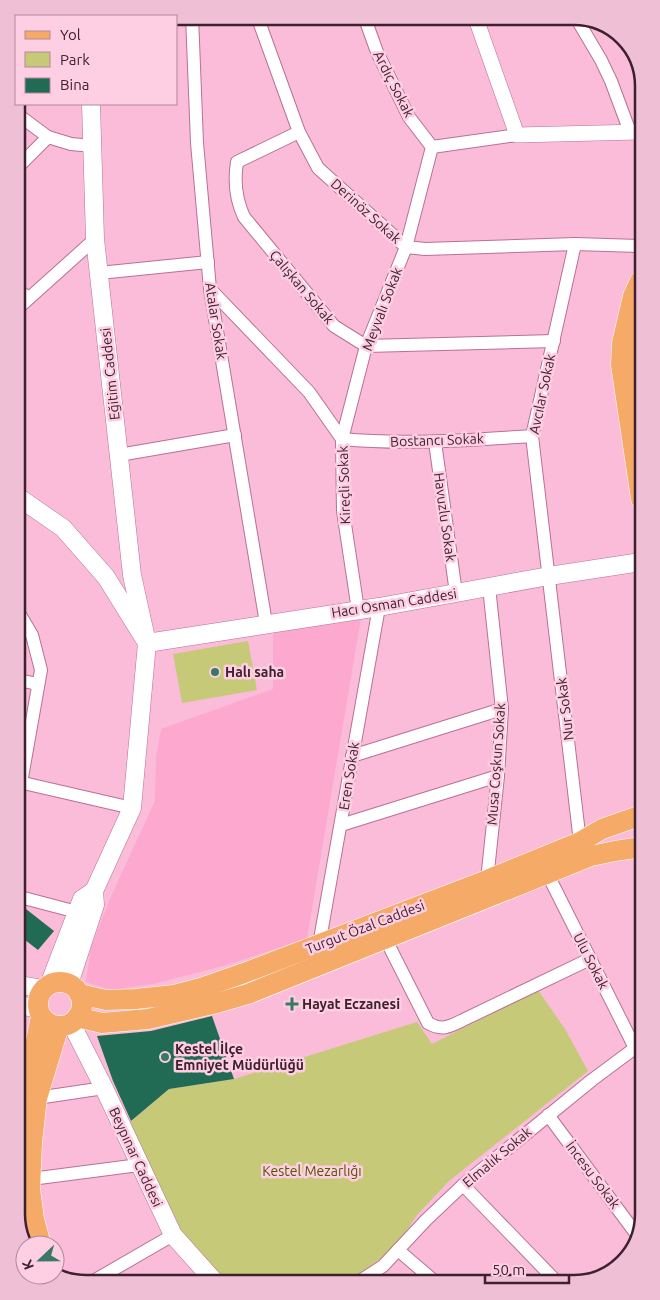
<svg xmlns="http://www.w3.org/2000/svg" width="660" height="1300" viewBox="0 0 660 1300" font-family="Ubuntu,sans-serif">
	<rect width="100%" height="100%" fill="#fabcd8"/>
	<polygon fill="#fca8cf" points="361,618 307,938 227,965 153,984 111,990 86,982 91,947 113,892 155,801 156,758 161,729 273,689 273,630"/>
	<g fill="#c6c977">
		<polygon points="248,641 257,690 182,703 173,654"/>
		<polygon points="538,990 565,1029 588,1071 449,1181 417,1215 399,1242 376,1262 348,1281 224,1282 177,1231 128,1124 169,1089 234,1079 417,1022 432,1044"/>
	</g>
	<g fill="#216b55">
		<polygon points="26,909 54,931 38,950 20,936 20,917"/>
		<polygon points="212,1016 234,1079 169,1089 131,1121 113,1081 97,1036 151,1031"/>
	</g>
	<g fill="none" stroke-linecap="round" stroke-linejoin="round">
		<defs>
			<g id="minor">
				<polyline points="192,16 197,143 210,289 266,623"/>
				<polyline points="257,16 299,132 318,168 406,247 425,249 575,244 639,246"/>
				<polyline points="364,16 377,52 409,117 432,147"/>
				<polyline points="575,16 601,60 611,81 630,132"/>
				<polyline points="17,114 48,137 71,144 93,146"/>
				<path d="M 299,132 L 237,162 C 234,181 236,200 244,217 L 334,326 L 366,346 L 554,341"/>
				<path d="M 517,135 L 432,147 L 406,247 L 366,346 L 342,439 C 405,445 469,440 532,436"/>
				<polyline points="17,168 48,137"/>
				<polyline points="575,244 532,436 580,842"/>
				<polyline points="99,273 208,262"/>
				<polyline points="210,289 309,392 342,439 343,511 358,610"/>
				<polyline points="17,290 29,298"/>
				<polyline points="17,309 95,239"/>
				<polyline points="435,442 456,593"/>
				<polyline points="119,455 235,435"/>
				<polyline points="19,613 32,635 41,670 21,783"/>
				<polyline points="19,680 37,684"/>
				<polyline points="352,756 502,709"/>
				<polyline points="19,782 132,808"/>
				<polyline points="341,825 498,776"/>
				<polyline points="547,873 635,1048"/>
				<polyline points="487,880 498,776 502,709 489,587"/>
				<polyline points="20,897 77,912"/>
				<path d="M 385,938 L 428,1023 C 442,1031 449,1027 463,1020 L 590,959"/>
				<polyline points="319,945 379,607"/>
				<polyline points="37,1098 104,1088"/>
				<polyline points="548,1115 637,1235"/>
				<polyline points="31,1179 139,1165"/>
				<polyline points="463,1185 554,1279"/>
				<polyline points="398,1250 433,1280"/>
				<polyline points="360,1281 383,1266 426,1220 463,1185 592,1080 635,1048 643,1044"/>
				<polyline points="90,1283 173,1235"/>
			</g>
			<polyline id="tertiary" points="475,16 517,135 639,132"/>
			<g id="secondary">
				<polyline points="91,104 95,239 132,575 147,643 379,607 549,576 641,562"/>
				<polyline points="18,497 63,528 106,577 147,643 132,808 94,891 95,905 69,984"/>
				<polyline points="20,985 43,989"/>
				<polyline points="49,985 82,899 94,891"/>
				<polyline points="20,1005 38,1009"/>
				<polyline points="71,1023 104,1088 173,1235 215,1282"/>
			</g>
			<g id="primary">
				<polyline points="640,281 633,296 622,343 621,365 641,499"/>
				<polyline points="640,325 635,359 640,392"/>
				<circle cx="60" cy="1004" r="22"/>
				<polyline points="79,994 106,1000 135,999 174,995 201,988 244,973 487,880 580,842 602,829 642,815"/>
				<polyline points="77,1017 102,1023 148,1019 217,1003 248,994 591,856 615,851 642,847"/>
				<polyline points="24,1102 41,1016"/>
				<polyline points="21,1213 24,1244"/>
				<polyline points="41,1245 34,1219 30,1189 32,1143 37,1098 59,1026"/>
			</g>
		</defs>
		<use href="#minor" stroke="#b97194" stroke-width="14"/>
		<use href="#tertiary" stroke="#b97194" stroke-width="16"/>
		<use href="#secondary" stroke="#b97194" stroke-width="19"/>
		<use href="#primary" stroke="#fff" stroke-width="21"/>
		<use href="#minor" stroke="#fff" stroke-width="12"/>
		<use href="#tertiary" stroke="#fff" stroke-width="15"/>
		<use href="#secondary" stroke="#fff" stroke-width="18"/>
		<use href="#primary" stroke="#f5aa68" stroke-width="20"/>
	</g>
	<g fill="#3b7864" stroke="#fecee3" stroke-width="2">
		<circle cx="215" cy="672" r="5"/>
		<path d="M289.5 996.5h5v5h5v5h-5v5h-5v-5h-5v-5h5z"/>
		<circle cx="165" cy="1057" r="5"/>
	</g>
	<g text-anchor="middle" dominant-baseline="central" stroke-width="5" stroke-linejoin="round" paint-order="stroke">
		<g font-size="14" fill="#3e212f" stroke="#fecee3">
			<text transform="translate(394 84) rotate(63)">Ardıç Sokak</text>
			<text transform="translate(366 211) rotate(42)">Derinöz Sokak</text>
			<text transform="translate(302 287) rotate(50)">Çalışkan Sokak</text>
			<text transform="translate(382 309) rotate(-69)">Meyvalı Sokak</text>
			<text transform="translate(216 321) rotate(81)">Atalar Sokak</text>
			<text transform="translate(110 374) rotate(-96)">Eğitim Caddesi</text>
			<text transform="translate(542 394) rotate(-78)">Avcılar Sokak</text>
			<text transform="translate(437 440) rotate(-2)">Bostancı Sokak</text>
			<text transform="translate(344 485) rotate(-92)">Kireçli Sokak</text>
			<text transform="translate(445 517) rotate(82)">Havuzlu Sokak</text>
			<text transform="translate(394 603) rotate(-9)">Hacı Osman Caddesi</text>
			<text transform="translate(565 709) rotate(-97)">Nur Sokak</text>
			<text transform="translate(496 764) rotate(-86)">Musa Coşkun Sokak</text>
			<text transform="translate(349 776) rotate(-81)">Eren Sokak</text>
			<text transform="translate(365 927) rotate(-21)">Turgut Özal Caddesi</text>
			<text transform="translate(591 961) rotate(63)">Ulu Sokak</text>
			<text transform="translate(136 1157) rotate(65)">Beypınar Caddesi</text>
			<text transform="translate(497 1157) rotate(-40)">Elmalık Sokak</text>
			<text transform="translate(593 1175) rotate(53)">İncesu Sokak</text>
		</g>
		<g font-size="14" font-weight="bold" fill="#3e212f" stroke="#fecee3" text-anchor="start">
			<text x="225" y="672">Halı saha</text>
			<text x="302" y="1004">Hayat Eczanesi</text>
			<text x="175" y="1049">Kestel İlçe<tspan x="175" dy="16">Emniyet Müdürlüğü</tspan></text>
		</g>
		<g font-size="14" fill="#555602" stroke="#fecee3">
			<text x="312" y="1171">Kestel Mezarlığı</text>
		</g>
	</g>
	<path d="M0 0H660V1300H0ZM86 25H574A61 61 0 0 1 635 86V1214A61 61 0 0 1 574 1275H86A61 61 0 0 1 25 1214V86A61 61 0 0 1 86 25Z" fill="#efc0d5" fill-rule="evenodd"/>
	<path fill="none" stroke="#3e212f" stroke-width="2.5" d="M86 25H574A61 61 0 0 1 635 86V1214A61 61 0 0 1 574 1275H86A61 61 0 0 1 25 1214V86A61 61 0 0 1 86 25Z"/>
	<rect x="15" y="15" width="162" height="90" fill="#fecee3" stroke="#b1899b"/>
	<rect x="25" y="31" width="25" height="8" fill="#f5aa68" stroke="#b1899b"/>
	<text x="60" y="40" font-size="15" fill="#3e212f">Yol</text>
	<rect x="25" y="52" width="25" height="15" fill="#c6c977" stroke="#b1899b"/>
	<text x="60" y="65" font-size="15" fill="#3e212f">Park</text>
	<rect x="25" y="78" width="25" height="15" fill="#216b55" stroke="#b1899b"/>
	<text x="60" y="90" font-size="15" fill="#3e212f">Bina</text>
	<g transform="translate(40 1260) rotate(248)"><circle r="24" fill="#fecee3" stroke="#b1899b"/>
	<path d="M0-4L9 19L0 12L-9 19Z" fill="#3b7864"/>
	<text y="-8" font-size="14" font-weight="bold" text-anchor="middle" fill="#3e212f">K</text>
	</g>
	<path d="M485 1275v8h84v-8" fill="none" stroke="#3e212f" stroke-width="2.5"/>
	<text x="492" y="1275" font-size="15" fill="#3e212f" stroke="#fecee3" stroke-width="4" paint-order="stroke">50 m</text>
</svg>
